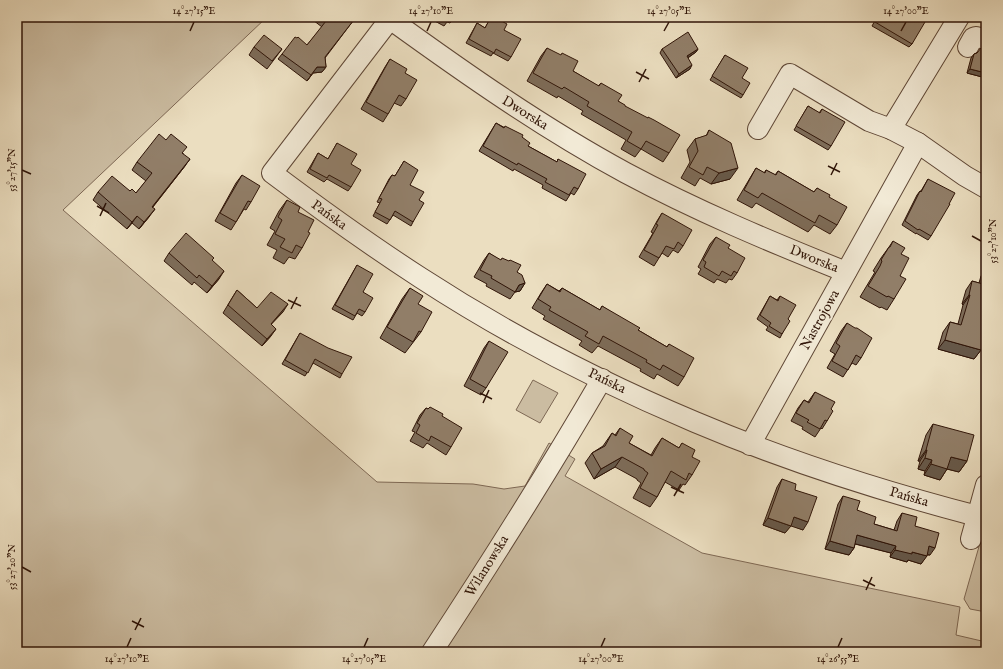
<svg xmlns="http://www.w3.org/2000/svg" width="1003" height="669" viewBox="0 0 1003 669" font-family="'IM FELL English',serif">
	<rect width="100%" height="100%" fill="#ebdec0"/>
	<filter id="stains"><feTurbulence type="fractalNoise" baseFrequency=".005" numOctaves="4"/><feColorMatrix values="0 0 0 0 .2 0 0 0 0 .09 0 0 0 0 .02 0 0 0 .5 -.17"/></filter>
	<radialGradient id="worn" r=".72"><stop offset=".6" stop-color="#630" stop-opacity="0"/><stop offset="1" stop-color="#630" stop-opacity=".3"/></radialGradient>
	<g fill="#cbbca1" stroke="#7e6854">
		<polygon points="17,17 267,17 63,210 377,482 473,484 504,489 525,486 549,443 575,459 565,476 702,553 960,607 956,635 986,642 986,652 17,652"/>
		<polygon points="533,380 558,393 540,423 516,410"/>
		<polygon points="986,522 986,612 970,609 964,599"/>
	</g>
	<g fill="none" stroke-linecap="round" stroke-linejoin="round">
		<defs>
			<g id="minor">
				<polyline points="968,47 973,38 976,37 986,39"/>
				<polyline points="758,129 790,74 869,121 891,129 918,143 965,176 986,188"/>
				<polyline points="891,129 959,17"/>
				<path d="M 846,272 C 771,242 697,211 626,173 C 543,128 466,74 390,19 L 272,173 C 320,209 370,245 421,278 C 507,334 600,382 695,422 C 787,461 881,491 977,516"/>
				<polyline points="750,445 918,143"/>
				<polyline points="971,539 986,485"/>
				<path d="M 432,652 C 491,562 548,472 602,379"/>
			</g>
		</defs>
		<use href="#minor" stroke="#5f4736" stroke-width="22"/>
		<use href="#minor" stroke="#f2ead6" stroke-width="20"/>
	</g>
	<g fill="#7d6c59" stroke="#301508">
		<polygon points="309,17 347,17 353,21 325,58 326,67 322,72 313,73 307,81 278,59 282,54 307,45 322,27"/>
		<polygon points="432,17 454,17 450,23 447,22 444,26 431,19"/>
		<polygon points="491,17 504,30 511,57 508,61 493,53 491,56 466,43 477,23 485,28"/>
		<polygon points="877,17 916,17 912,44 909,47 872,26"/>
		<polygon points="254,47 282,49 267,69 249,55"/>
		<polygon points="547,48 573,71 598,86 601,83 618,101 625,106 669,153 663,162 641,149 635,157 621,149 626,140 581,114 583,111 558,96 557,98 527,81 541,56"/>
		<polygon points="662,49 698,49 696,52 688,58 690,69 676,78 660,53"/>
		<polygon points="986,49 986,78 967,73 971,58 974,54"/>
		<polygon points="725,55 742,78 743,95 741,98 710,80"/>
		<polygon points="390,59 405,73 406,99 401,106 394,103 388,114 383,122 361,109 385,67"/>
		<polygon points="808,106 819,113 822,109 831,146 828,150 794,130"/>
		<polygon points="496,123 522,137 528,146 557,162 558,159 578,189 574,195 571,193 566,201 542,188 543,185 514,169 513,171 479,151"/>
		<polygon points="709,130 730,179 711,184 700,178 695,186 681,178 690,162 687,150 695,139 706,136"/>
		<polygon points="337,143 351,164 351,187 348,191 327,179 324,182 307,172 318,153 328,159"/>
		<polygon points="183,153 185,166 153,207 149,217 139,229 132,223 127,229 93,200 98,192 130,191 136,193 146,181 132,170 137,162"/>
		<polygon points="404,161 410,185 419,200 413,222 411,226 393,215 387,224 373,216 380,203 377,202 389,179 392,175 395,176"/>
		<polygon points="756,168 764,173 766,170 775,175 778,171 814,192 817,188 829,197 837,225 830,234 814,225 808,232 756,203 752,208 737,200 750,178"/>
		<polygon points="242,175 251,202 246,210 244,209 236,222 231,230 215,221 236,183"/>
		<polygon points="928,179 931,236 928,240 916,233 916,234 902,225 917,195 920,191 921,191"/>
		<polygon points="287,200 298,212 308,232 302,248 295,259 289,257 284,264 273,258 277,250 267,245 275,231 270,228 279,211"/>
		<polygon points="662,213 683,246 678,253 673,250 668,257 662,253 654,266 639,257 653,233 651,232 657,221"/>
		<polygon points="716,237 728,248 737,273 732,280 729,279 726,283 717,279 714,283 698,274 701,269 698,267 710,244"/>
		<polygon points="893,241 901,254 900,276 894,299 887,310 881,307 880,308 860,297 875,272 873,271 881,258 889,247"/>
		<polygon points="169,253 212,261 219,279 207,293 194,282 192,285 164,261"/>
		<polygon points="489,253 517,272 525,283 520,291 515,292 510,299 486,286 487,284 474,277 484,260"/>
		<polygon points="357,265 363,292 365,312 362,316 357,313 353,320 332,309"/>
		<polygon points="986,269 986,349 982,347 981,350 974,359 938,349 943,332 950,322 958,324 963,305 962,304 966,290 972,281 979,283 981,276"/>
		<polygon points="547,284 559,291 562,288 600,310 602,306 638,330 667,347 669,344 684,377 678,386 657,374 654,379 640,371 641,369 598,346 592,353 579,345 582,341 543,319 545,316 532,308 541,293"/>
		<polygon points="410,288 421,332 405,353 380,338 402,299"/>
		<polygon points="237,290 257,308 283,312 271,324 271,336 262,346 223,313 232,298"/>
		<polygon points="770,296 777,300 780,296 788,319 782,334 780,338 766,330 768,327 757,319"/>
		<polygon points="847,323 861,358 856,365 852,363 843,377 827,368 835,354 830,351 841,331"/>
		<polygon points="300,333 342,374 340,378 313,363 305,376 282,364"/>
		<polygon points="489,341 486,388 481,395 464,386 484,348"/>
		<polygon points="815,392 831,409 827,421 822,429 821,428 815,437 802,429 803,427 791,421 798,408 804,400 808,402"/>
		<polygon points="426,408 442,416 451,447 446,455 427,443 423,448 410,441 415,432 412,431 420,415"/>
		<polygon points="933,424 967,461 959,472 947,469 940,480 924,475 925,471 918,469 920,461 918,461 926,435"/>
		<polygon points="620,428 629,443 651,455 655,448 662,438 679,448 682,443 692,457 692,475 685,485 683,484 679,490 665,482 657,497 650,507 633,498 641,483 637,480 637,479 615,467 594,479 585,463 592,453 603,446 612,433 615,435"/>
		<polygon points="782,479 795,490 803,530 791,525 785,533 763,525 777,487"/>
		<polygon points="843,496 857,510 874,524 894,530 897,521 902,513 915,526 930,555 927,555 921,564 908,560 907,562 890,557 891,553 855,544 854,548 849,555 825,549 838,504"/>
	</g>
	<g fill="#665849" stroke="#301508">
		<polygon points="698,49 696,52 684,60 687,56"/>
		<polygon points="692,65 690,69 676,78 679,74"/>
		<polygon points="317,67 326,67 322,72 313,73 307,81"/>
		<polygon points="970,69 986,73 986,78 967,73"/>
		<polygon points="190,159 185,166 147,214 152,207"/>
		<polygon points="738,168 730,179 711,184 719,173"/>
		<polygon points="155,209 149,217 139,229 144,222"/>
		<polygon points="137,216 132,223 127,229 132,222"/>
		<polygon points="224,271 219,279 207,293 212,286"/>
		<polygon points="525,283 520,291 515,292 519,285"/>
		<polygon points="969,295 970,295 963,305 962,304"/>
		<polygon points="288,304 283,312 265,331 271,324"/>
		<polygon points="276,329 271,336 262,346 267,339"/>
		<polygon points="985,337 986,337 986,349 978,346"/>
		<polygon points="945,340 981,350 974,359 938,349"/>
		<polygon points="926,450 927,450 920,461 918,461"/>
		<polygon points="622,457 615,467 594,479 601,469"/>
		<polygon points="951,457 967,461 959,472 947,469 940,480 924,475 931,464"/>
		<polygon points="925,458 932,460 925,471 918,469"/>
		<polygon points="794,517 808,522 803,530 788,525"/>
		<polygon points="768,518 791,526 785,533 763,525"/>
		<polygon points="857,535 896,546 891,553 852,543"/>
		<polygon points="830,541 854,548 849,555 825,549"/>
		<polygon points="929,546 935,548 930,555 924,554"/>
		<polygon points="895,550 912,552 927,556 921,564 908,560 907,562 890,557"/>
	</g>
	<g fill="#917e68" stroke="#301508">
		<polygon points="320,17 347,17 353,21 325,57 326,67 317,67 311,75 282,54 295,37 297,38 298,37 307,45 326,21"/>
		<polygon points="491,17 494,17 507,24 504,30 521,39 511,57 496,49 494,53 469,39 477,23 485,28"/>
		<polygon points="878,17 916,17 925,22 912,44 875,22"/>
		<polygon points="688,32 698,49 687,56 692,65 679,74 662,49"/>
		<polygon points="264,35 282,49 272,61 254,47"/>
		<polygon points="547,48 561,55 562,53 578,61 573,71 599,86 601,83 622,95 618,101 625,105 625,106 648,118 648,117 654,120 680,135 669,153 646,141 641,149 627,141 632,132 587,106 589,102 564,87 562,89 533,73"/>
		<polygon points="981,48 986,49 986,73 970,69 974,54 977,53"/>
		<polygon points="725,55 748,68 742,78 750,83 743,95 712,76"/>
		<polygon points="390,59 407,69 405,73 417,80 406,99 399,95 388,114 366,102"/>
		<polygon points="808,106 820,113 822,109 845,122 831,146 796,126"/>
		<polygon points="496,123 504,128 505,126 523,135 522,137 530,143 528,146 557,162 558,159 586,174 578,189 574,187 569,195 545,182 547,179 518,163 517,165 483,146"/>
		<polygon points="709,130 731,143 738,168 719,173 707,167 703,175 689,167 698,151 695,139 707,135"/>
		<polygon points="159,134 166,140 171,134 187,147 182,153 190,159 152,207 155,209 144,222 137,216 132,222 98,192 112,176 130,191 132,189 136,193 152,173 137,162"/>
		<polygon points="337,143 357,154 351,164 361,170 351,187 329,175 327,178 310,169 318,153 328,159"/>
		<polygon points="404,161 418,170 410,185 424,192 419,200 424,203 413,222 395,211 390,220 375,212 382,199 379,198 392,175 395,176"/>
		<polygon points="756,168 765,173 766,170 776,175 778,171 814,192 817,188 830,195 829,197 847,207 837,225 819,215 815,223 762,193 758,198 744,190"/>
		<polygon points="242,175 260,186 251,202 248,201 236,222 220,213"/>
		<polygon points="928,179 955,193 949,204 950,204 931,236 919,229 918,230 905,221 920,191 921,192"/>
		<polygon points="287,200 300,207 298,212 314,220 308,232 310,233 302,248 296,245 292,253 280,247 285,239 275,234 282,220 278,217"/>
		<polygon points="662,213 692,230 683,246 678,242 674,249 666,246 659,258 644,250 658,225 656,224"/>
		<polygon points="186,233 214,258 212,260 224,271 212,286 199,275 197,278 169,253"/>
		<polygon points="716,237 730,245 728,248 745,258 737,273 734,271 731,276 722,271 719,276 704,267 706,262 703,260"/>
		<polygon points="893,241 905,248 901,254 909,258 900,276 906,279 894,299 888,296 887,297 868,286 880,266 882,261 881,260 889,247 890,247"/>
		<polygon points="489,253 501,260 502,258 509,261 510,260 521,265 517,272 522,275 525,283 519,285 515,292 491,278 492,276 480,270"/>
		<polygon points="357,265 373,274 363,292 373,298 365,312 359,309 355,316 335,305"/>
		<polygon points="986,273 986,337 985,337 981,350 945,340 950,322 961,325 970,295 969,295 972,281 983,284"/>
		<polygon points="547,284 560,292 562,288 600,310 602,306 640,328 638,330 667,347 669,344 694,358 684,377 663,365 660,370 646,362 647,360 603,336 599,344 585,336 588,332 549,310 551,307 538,299"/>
		<polygon points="410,288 423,296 418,304 432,312 421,332 419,331 413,342 387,327"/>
		<polygon points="237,290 257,308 271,292 288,304 271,324 276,329 267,339 228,305"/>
		<polygon points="770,296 778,301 780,296 796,305 788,319 790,321 782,334 769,326 771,323 760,315"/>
		<polygon points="847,323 855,328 857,328 872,338 861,358 856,355 848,370 832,361 840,346 836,343"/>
		<polygon points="300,333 328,348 352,357 342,374 315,359 308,373 285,360"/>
		<polygon points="489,341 508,352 486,388 470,379"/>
		<polygon points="815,392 835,402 831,409 833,411 827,421 825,420 820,429 807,422 809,420 796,413 804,400 809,403"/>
		<polygon points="430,407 443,414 442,416 462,428 451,447 431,436 429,441 416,433 420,425 417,423 426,408 428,409"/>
		<polygon points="933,424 974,435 967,461 951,457 947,469 931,464 932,460 925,458 927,450 926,450"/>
		<polygon points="620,428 633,436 629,443 652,456 662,438 679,448 682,443 695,450 692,457 700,461 692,475 689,473 686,480 671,471 657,497 640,488 648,473 644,470 644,469 622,457 601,469 592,453 605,446 612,433 616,436"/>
		<polygon points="782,479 796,484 795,490 817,497 808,522 794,517 791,526 768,518"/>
		<polygon points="843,496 860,501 857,510 876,517 874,524 897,531 902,513 917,517 915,526 939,533 935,548 929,546 927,556 912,552 912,554 895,550 896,546 857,535 854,548 830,541"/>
	</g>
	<path fill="none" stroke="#301508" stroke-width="1.5" d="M 190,31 L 194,22M 427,31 L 431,22M 664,31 L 669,22M 901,31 L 906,22M 636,72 L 649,79M 639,82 L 646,69M 828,166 L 840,172M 22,170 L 31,174M 831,175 L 837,163M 97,206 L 109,213M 100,216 L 106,203M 972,236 L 981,241M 288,300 L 301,306M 291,309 L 297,297M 480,393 L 492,399M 483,403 L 489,390M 671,487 L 684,493M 674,496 L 681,484M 22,567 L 31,572M 863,580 L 875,586M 866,590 L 872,577M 132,621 L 144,627M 135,630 L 141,618M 127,647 L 131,638M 364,647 L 368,638M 601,647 L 605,638M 838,647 L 842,638"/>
	<g text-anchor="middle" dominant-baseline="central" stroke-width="4" stroke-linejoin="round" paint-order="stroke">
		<g font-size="14" fill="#301508" stroke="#f2ead6">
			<text transform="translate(525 113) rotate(32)">Dworska</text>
			<text transform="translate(329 215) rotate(36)">Pańska</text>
			<text transform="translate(814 259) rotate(22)">Dworska</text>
			<text transform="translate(820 320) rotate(-61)">Nastrojowa</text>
			<text transform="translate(607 381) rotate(26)">Pańska</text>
			<text transform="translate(909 497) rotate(16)">Pańska</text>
			<text transform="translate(487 566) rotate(-58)">Wilanowska</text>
		</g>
	</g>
	<rect width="1003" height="669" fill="none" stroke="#ebdec0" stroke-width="44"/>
	<rect x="22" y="22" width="959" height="625" fill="none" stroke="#301508" stroke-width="1.5"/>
	<g font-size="10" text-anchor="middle" fill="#301508">
		<text x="194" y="14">14°27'15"E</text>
		<text x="431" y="14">14°27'10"E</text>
		<text x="669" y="14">14°27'05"E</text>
		<text x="906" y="14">14°27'00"E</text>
		<text transform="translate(11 170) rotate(-90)" y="4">53°27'15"N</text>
		<text transform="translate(992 241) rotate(-90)" y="4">53°27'10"N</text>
		<text transform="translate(11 567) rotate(-90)" y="4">53°27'20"N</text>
		<text x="127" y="662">14°27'10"E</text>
		<text x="364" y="662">14°27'05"E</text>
		<text x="601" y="662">14°27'00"E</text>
		<text x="838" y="662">14°26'55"E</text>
	</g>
	<rect width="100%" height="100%" filter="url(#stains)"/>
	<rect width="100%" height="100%" fill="url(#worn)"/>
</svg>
